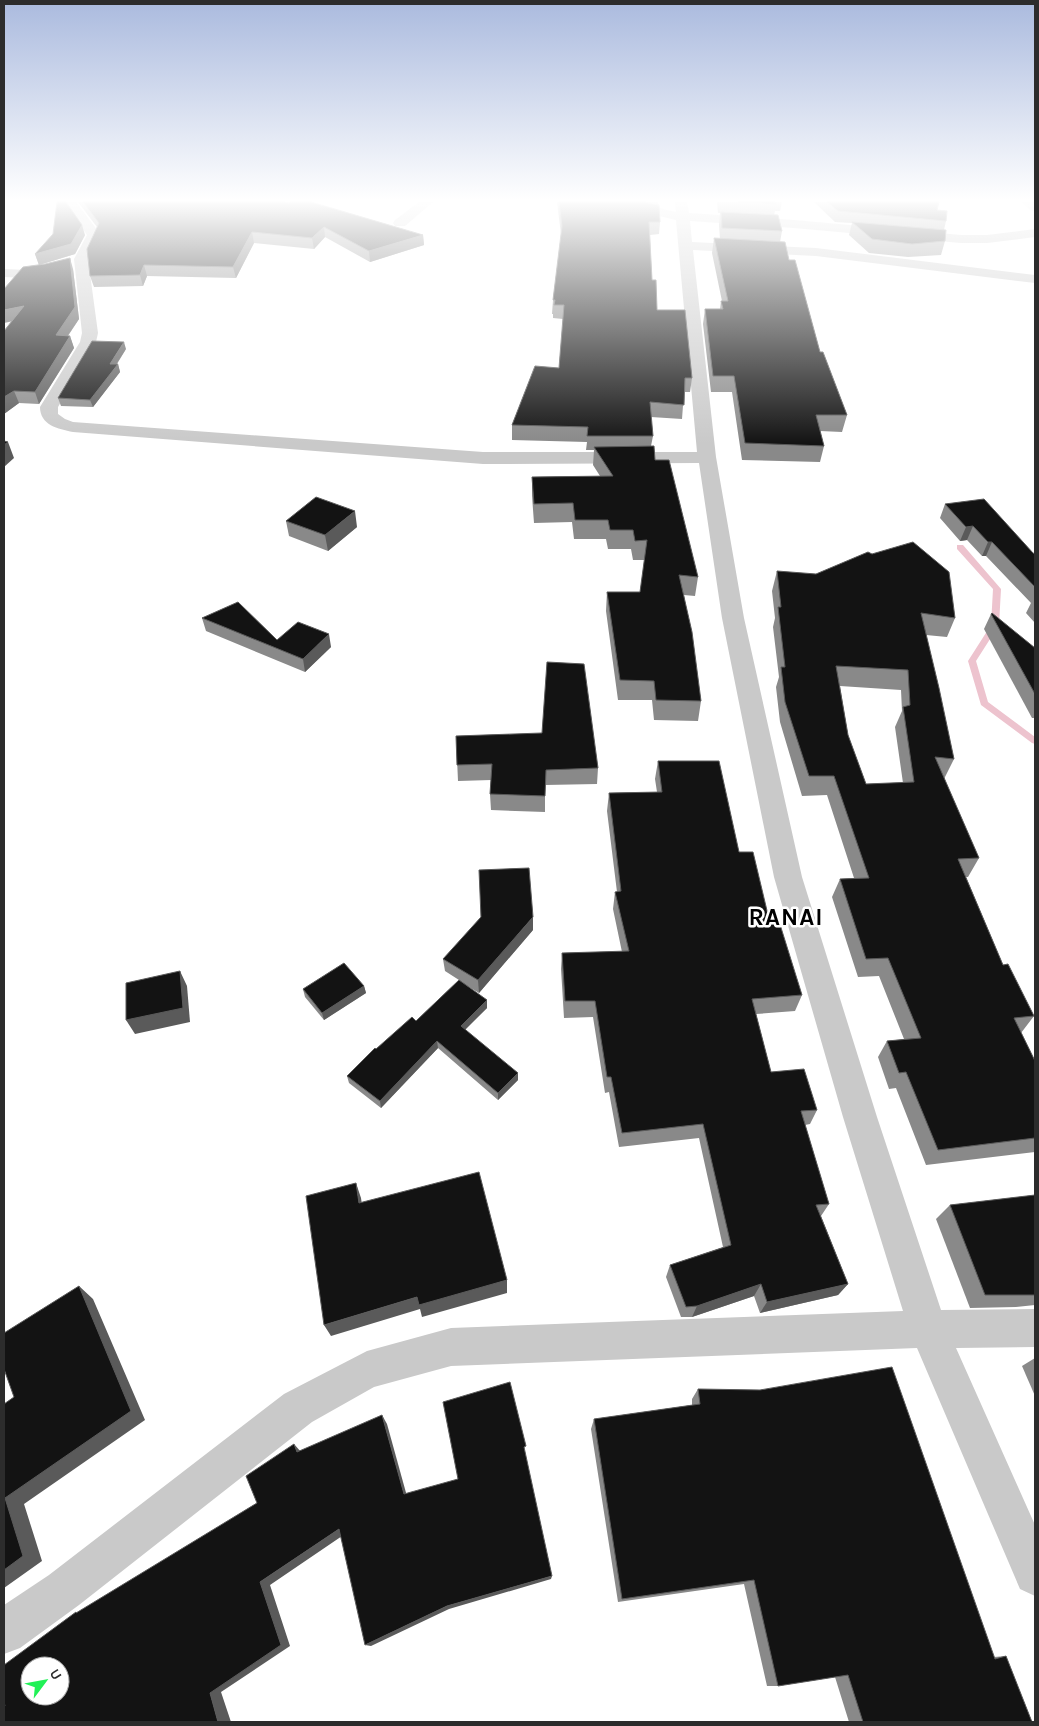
<svg xmlns="http://www.w3.org/2000/svg" width="1039" height="1726" viewBox="0 0 1039 1726" font-family="Karla,sans-serif">
	<rect width="100%" height="100%" fill="#fff"/>
	<g fill="none" stroke-linecap="round" stroke-linejoin="round">
		<polygon fill="#edc3ce" fill-rule="evenodd" points="957,545 963,545 1001,589 999,625 976,661 988,702 1035,737 1035,744 1032,743 981,705 968,661 991,625 993,589 957,549"/>
		<g fill="#c9c9c9" fill-rule="evenodd">
			<path d="M 64,202 L 76,202 L 101,235 L 88,259 L 98,333 L 96,342 L 58,407 L 58,414 L 65,419 L 73,422 L 483,452 L 697,452 L 676,220 L 613,205 L 612,202 L 633,202 L 676,212 L 675,202 L 687,202 L 689,213 L 794,220 L 961,235 L 987,235 L 1035,229 L 1035,237 L 987,243 L 961,243 L 794,228 L 690,221 L 692,242 L 816,248 L 1035,275 L 1035,283 L 816,256 L 693,250 L 716,457 L 744,618 L 802,877 L 877,1117 L 941,1310 L 1035,1309 L 1035,1347 L 956,1348 L 1035,1525 L 1035,1596 L 1020,1589 L 917,1348 L 451,1366 L 374,1387 L 312,1422 L 79,1605 L 20,1648 L 4,1654 L 4,1605 L 49,1575 L 284,1394 L 367,1351 L 451,1328 L 903,1311 L 843,1117 L 774,877 L 722,618 L 699,463 L 483,464 L 73,432 C 58,429 40,425 40,407 L 80,342 L 82,333 L 74,259 L 87,235 Z"/>
			<polygon points="419,202 433,202 405,226 395,226 393,223 395,220"/>
			<polygon points="1022,202 1035,202 1035,211 1030,210"/>
			<polygon points="54,266 59,267 61,270 59,273 27,278 4,277 4,269 27,270"/>
		</g>
	</g>
	<g fill="#898989" fill-rule="evenodd">
		<polygon points="78,202 285,202 423,235 424,245 370,262 325,237 314,249 254,243 236,278 147,276 143,286 94,287 90,276 97,227"/>
		<polygon points="557,202 658,202 660,222 659,234 650,235 652,280 657,310 692,378 690,392 684,392 682,419 651,417 653,436 651,446 655,460 698,577 695,596 684,595 701,701 698,721 654,720 652,700 618,700 606,611 607,592 640,592 645,560 633,560 631,549 608,549 606,539 574,539 572,522 534,523 532,496 532,477 600,476 593,465 594,450 586,450 587,442 512,440 512,425 559,368 563,319 553,318 553,314 552,314 553,300 561,234"/>
		<polygon points="717,202 782,202 780,211 775,211 774,215 782,231 780,242 789,260 820,352 847,415 842,432 820,431 824,446 820,462 742,460 732,392 711,392 703,324 705,309 720,309 721,301 722,301 712,253 714,238 720,239 719,225 720,213 718,213"/>
		<polygon points="814,202 939,202 937,210 946,221 944,230 945,241 941,255 908,257 869,253 849,235 852,223 835,222"/>
		<polygon points="53,234 85,235 75,254 39,265 73,269 79,319 68,336 70,336 74,348 39,404 19,403 4,414 4,331 11,322 39,265 35,254"/>
		<polygon points="126,349 117,364 118,364 120,372 93,407 61,406 58,398"/>
		<polygon points="945,504 1035,554 1035,623 1026,613 1031,603 986,556 982,556 967,540 960,541 940,518"/>
		<polygon points="286,521 357,527 328,551 289,536"/>
		<path d="M 777,571 L 955,618 L 947,637 L 926,635 L 954,759 L 944,779 L 979,858 L 968,877 L 966,877 L 1003,965 L 1034,1016 L 1021,1033 L 1035,1061 L 1035,1152 L 926,1165 L 896,1088 L 889,1089 L 878,1057 L 887,1041 L 904,1039 L 879,976 L 858,977 L 832,897 L 840,879 L 854,878 L 827,795 L 802,796 L 780,722 L 776,687 L 779,677 L 773,627 L 775,618 L 772,591 ZM 840,686 L 901,690 L 902,711 L 895,727 L 903,783 L 866,784 L 848,735 Z"/>
		<polygon points="991,614 1035,648 1035,718 1032,718 984,629"/>
		<polygon points="202,618 277,640 331,647 305,672 206,631"/>
		<polygon points="456,736 598,768 597,784 545,785 545,812 491,810 490,794 491,780 458,781"/>
		<polygon points="658,761 739,852 802,995 795,1011 756,1014 771,1072 817,1110 810,1124 805,1125 829,1204 821,1216 848,1284 838,1295 760,1313 754,1296 692,1317 681,1317 666,1277 670,1265 723,1247 699,1138 619,1147 609,1092 605,1093 593,1017 564,1018 561,969 562,953 622,952 613,909 615,892 617,892 607,811 609,793 657,792 655,779"/>
		<polygon points="533,930 479,993 464,984 487,1008 465,1029 518,1080 498,1100 438,1048 381,1108 349,1083 347,1076 376,1049 416,1021 459,980 445,971 443,959"/>
		<polygon points="364,986 366,993 324,1020 305,997 303,989"/>
		<polygon points="1035,1195 1035,1305 1016,1307 970,1308 936,1219 950,1205"/>
		<polygon points="1035,1358 1035,1396 1022,1366"/>
		<polygon points="698,1389 994,1657 1006,1656 1032,1722 849,1722 835,1677 778,1686 767,1686 744,1584 618,1602 591,1429 594,1419 692,1405 692,1399"/>
	</g>
	<g fill="#5a5a5a">
		<polygon points="82,225 85,235 75,254 39,265 35,254"/>
		<polygon points="324,227 325,237 314,249 312,238"/>
		<polygon points="252,232 254,243 236,278 233,267"/>
		<polygon points="423,235 424,245 370,262 369,251"/>
		<polygon points="70,258 73,269 79,319 60,347 56,335"/>
		<polygon points="144,265 147,276 143,286 140,275"/>
		<polygon points="24,306 28,318 4,323 4,310"/>
		<polygon points="70,336 74,348 39,404 35,392"/>
		<polygon points="124,342 126,349 112,371 118,364 120,372 93,407 90,400 110,364"/>
		<polygon points="14,391 19,403 4,414 4,397"/>
		<polygon points="8,442 14,458 4,467 4,445"/>
		<polygon points="355,511 357,527 328,551 325,535"/>
		<polygon points="973,526 967,540 960,541 966,527"/>
		<polygon points="988,542 992,542 986,556 982,556"/>
		<polygon points="329,634 331,647 305,672 303,659"/>
		<polygon points="533,917 533,930 479,993 478,980"/>
		<polygon points="180,971 187,986 190,1022 135,1034 126,1020"/>
		<polygon points="364,986 366,993 324,1020 322,1013"/>
		<polygon points="487,1000 487,1008 462,1033 461,1026"/>
		<polygon points="437,1041 438,1048 381,1108 380,1101"/>
		<polygon points="518,1073 518,1080 498,1100 498,1093"/>
		<polygon points="356,1183 361,1198 364,1218 359,1203"/>
		<polygon points="507,1280 507,1293 422,1317 420,1309 331,1336 324,1325 417,1297"/>
		<polygon points="761,1284 754,1296 692,1317 697,1306"/>
		<polygon points="848,1284 838,1295 760,1313 767,1302"/>
		<polygon points="79,1286 93,1299 145,1420 24,1504 42,1561 4,1588 5,1498"/>
		<polygon points="382,1415 387,1424 408,1500 404,1494"/>
		<polygon points="294,1444 301,1452 297,1452"/>
		<polygon points="339,1529 345,1534 270,1585 290,1646 221,1692 231,1722 218,1722 210,1693 260,1582"/>
		<polygon points="552,1576 551,1579 449,1609 371,1646 365,1645 447,1606"/>
	</g>
	<g fill="#131313" stroke="#5a5a5a" fill-rule="evenodd">
		<polygon points="57,202 66,202 82,225 71,244 35,254 53,234"/>
		<polygon points="83,202 285,202 289,203 290,202 311,202 423,235 369,251 324,227 312,238 252,232 233,267 144,265 140,275 90,276 87,249 99,223"/>
		<polygon points="559,202 645,202 659,205 660,222 649,222 652,280 656,280 657,310 685,310 692,378 685,378 684,405 650,402 653,436 587,436 588,427 512,425 535,366 559,368 564,305 554,305 555,300 553,300 562,226"/>
		<polygon points="738,202 775,202 776,204"/>
		<polygon points="827,202 939,202 937,210 947,211 946,221 838,211"/>
		<polygon points="721,212 778,215 782,231 722,228"/>
		<polygon points="852,222 946,230 945,241 912,244 872,239"/>
		<polygon points="714,238 785,242 789,260 795,260 820,352 823,352 847,415 816,415 824,446 745,443 734,376 713,376 705,309 723,309 721,301 728,301"/>
		<polygon points="70,258 75,307 56,335 70,336 35,392 14,391 4,397 4,331 24,306 4,310 4,289 23,267 45,264"/>
		<polygon points="92,341 124,342 110,364 118,364 90,400 58,398"/>
		<polygon points="4,441 8,442 4,445"/>
		<polygon points="654,446 655,460 669,460 698,577 679,575 692,632 701,701 656,700 654,681 620,680 607,592 640,592 647,540 635,541 633,530 610,530 608,520 575,520 573,503 534,504 532,477 613,476 594,447"/>
		<polygon points="316,497 355,511 325,535 286,521"/>
		<polygon points="984,499 1033,553 1035,554 1035,587 992,542 988,542 973,526 966,527 945,504"/>
		<path d="M 913,542 L 949,572 L 955,618 L 921,613 L 939,688 L 954,759 L 935,757 L 979,858 L 958,859 L 1003,965 L 1008,964 L 1034,1016 L 1014,1018 L 1035,1061 L 1035,1138 L 938,1150 L 906,1072 L 899,1073 L 887,1041 L 921,1038 L 888,958 L 866,959 L 840,879 L 869,878 L 834,776 L 809,776 L 785,702 L 781,667 L 785,667 L 778,607 L 781,607 L 777,571 L 816,574 L 868,552 L 872,554 ZM 836,666 L 908,670 L 910,705 L 903,707 L 914,782 L 866,784 L 848,735 Z"/>
		<polygon points="238,602 277,640 298,622 329,634 303,659 202,618"/>
		<polygon points="992,613 1035,648 1035,694 991,614"/>
		<polygon points="547,662 584,664 598,768 546,770 545,796 490,794 492,764 457,765 456,736 542,733"/>
		<polygon points="658,761 719,761 739,852 753,852 769,919 778,918 802,995 752,999 771,1072 804,1069 817,1110 801,1111 829,1204 816,1205 848,1284 767,1302 761,1284 697,1306 686,1307 670,1265 731,1245 703,1124 622,1133 611,1077 607,1077 595,1001 565,1001 562,953 629,951 615,892 621,891 609,793 662,792"/>
		<polygon points="529,868 533,917 478,980 443,959 481,917 479,870"/>
		<polygon points="344,963 364,986 322,1013 303,989"/>
		<polygon points="180,971 183,1008 126,1020 126,983"/>
		<polygon points="459,980 487,1000 461,1026 518,1073 498,1093 437,1041 380,1101 347,1076 375,1048 376,1049 412,1017 416,1021"/>
		<polygon points="479,1172 507,1280 419,1305 417,1297 324,1325 306,1196 356,1183 359,1203"/>
		<polygon points="1035,1195 1035,1295 985,1295 950,1205"/>
		<polygon points="79,1286 131,1411 5,1498 23,1556 4,1570 4,1404 14,1397 4,1369 4,1333"/>
		<polygon points="892,1367 995,1659 1006,1656 1032,1722 863,1722 848,1675 778,1686 754,1580 622,1599 594,1419 700,1404 698,1389 760,1390"/>
		<path d="M 510,1382 L 526,1446 L 524,1447 L 552,1576 L 447,1606 L 365,1645 L 339,1529 L 260,1582 L 281,1645 L 210,1693 L 218,1722 L 4,1722 L 4,1707 L 5,1706 L 4,1702 L 4,1665 L 76,1612 L 76,1613 L 257,1503 L 246,1476 L 294,1444 L 297,1452 L 382,1415 L 404,1494 L 458,1479 L 443,1402 ZM 30,1666 L 60,1666 L 60,1696 L 30,1696 Z"/>
	</g>
	<linearGradient id="sky" x2="0" y2="1"><stop stop-color="#aabade"/><stop offset="0.45" stop-color="#fff"/><stop offset="1" stop-color="#fff" stop-opacity="0"/></linearGradient>
	<rect width="1039" height="444" fill="url(#sky)"/>
	<g text-anchor="middle" dominant-baseline="central" stroke-width="5" stroke-linejoin="round" paint-order="stroke">
		<g font-size="24" font-weight="bold" letter-spacing="1" fill="#000" stroke="#fff">
			<text x="786" y="917">RANAI</text>
		</g>
	</g>
	<rect width="1039" height="1726" fill="none" stroke="#2c2c2c" stroke-width="10"/>
	<g transform="translate(45 1681) rotate(58)"><circle r="24" fill="#ffffff" stroke="#ababab"/>
	<path d="M0-4L9 19L0 12L-9 19Z" fill="#21f157"/>
	<text y="-8" font-size="14" font-weight="bold" text-anchor="middle" fill="#2c2c2c">U</text>
	</g>
</svg>
